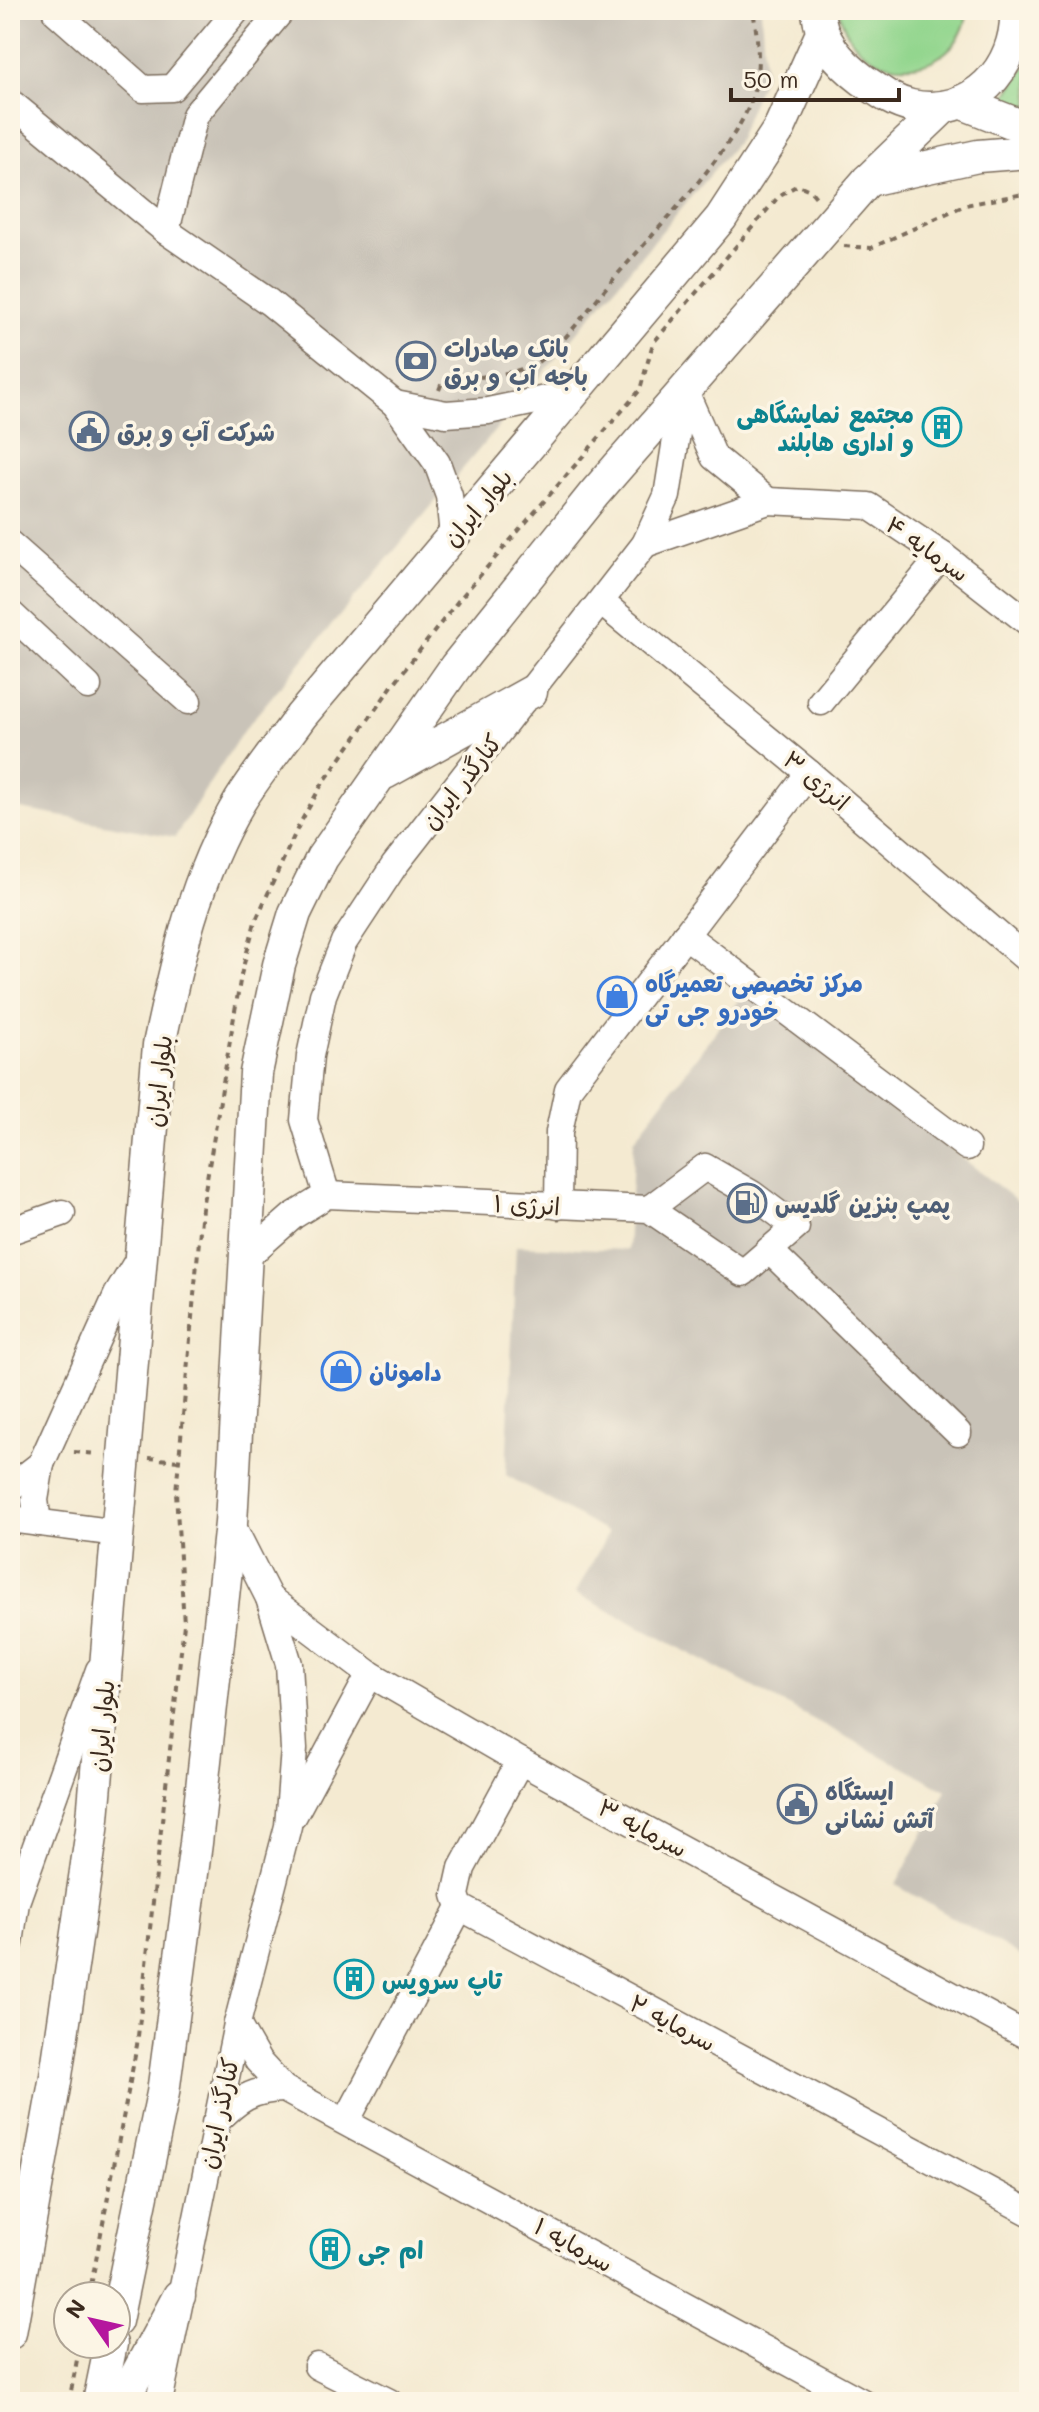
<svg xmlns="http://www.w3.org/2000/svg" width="1039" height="2412" viewBox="0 0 1039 2412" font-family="Mali,'Playpen Sans Arabic',sans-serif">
	<rect width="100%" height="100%" fill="#fcf5e5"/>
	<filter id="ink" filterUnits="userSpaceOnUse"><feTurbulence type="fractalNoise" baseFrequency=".0125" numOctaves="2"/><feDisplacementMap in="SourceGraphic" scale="16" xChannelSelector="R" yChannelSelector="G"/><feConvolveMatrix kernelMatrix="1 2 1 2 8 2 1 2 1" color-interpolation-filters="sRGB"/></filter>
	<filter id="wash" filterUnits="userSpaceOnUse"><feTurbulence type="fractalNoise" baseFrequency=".006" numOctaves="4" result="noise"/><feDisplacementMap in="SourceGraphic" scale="32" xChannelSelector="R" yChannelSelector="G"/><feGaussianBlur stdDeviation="1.8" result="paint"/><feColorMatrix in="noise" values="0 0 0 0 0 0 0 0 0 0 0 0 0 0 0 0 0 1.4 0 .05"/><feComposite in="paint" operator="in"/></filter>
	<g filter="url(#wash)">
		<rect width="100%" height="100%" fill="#f4ead1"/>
		<g fill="#c9c3b8">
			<polygon points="10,10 761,10 765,73 736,143 243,731 175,837 10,807"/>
			<polygon points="747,990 1029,1210 1029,1961 896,1885 946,1790 576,1593 608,1533 506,1475 516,1246 628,1250 634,1140"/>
		</g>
		<g fill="#93d68e" stroke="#678056" stroke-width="2">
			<path d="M 839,10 L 968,10 C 958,85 853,85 839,10 Z"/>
			<polygon points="1029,61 1029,113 1002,102"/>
		</g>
	</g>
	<g filter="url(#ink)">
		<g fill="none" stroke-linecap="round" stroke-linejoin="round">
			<defs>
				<g id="minor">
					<polyline points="56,12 143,89 172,88 237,10"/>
					<polyline points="10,102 166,231 269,302 395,404 437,463 449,496 453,536"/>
					<polyline points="166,231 195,115 282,10"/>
					<polyline points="684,389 714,457 768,501"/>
					<polyline points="395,404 446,414 488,411 574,393"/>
					<polyline points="10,544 188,701"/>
					<polyline points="645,544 768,501 869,506 942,555 1029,623"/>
					<polyline points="601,602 809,773 1029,961"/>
					<polyline points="10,613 88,686"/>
					<polyline points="821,702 942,555"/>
					<polyline points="685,935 967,1147"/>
					<polyline points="327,1195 304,1120 310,1056 323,995 344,942 394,866 645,544 667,496 684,389"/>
					<polyline points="558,1206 559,1132 568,1089 809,773"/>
					<polyline points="10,1231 62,1213"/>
					<polyline points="769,1250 958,1433"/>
					<polyline points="244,1259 293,1216 327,1195 649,1209 743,1273 796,1227 752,1194 705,1167 649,1209"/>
					<polyline points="10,1488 41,1464 117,1295 140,1257"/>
					<polyline points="10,1519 118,1533"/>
					<polyline points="38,1523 35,1500 41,1464"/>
					<polyline points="269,1598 370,1674 520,1761 1029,2037"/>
					<polyline points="520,1761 462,1868 456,1895 460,1907 1029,2212"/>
					<polyline points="294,1815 370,1674"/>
					<polyline points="10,1943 16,1902 99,1670"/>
					<polyline points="237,2024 258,2061 284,2089 862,2402"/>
					<polyline points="347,2120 460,1907"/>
					<path d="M 215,2123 C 237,2100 252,2089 284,2089"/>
					<polyline points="317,2366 389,2402"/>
					<polyline points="159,2402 237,2024 288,1826 294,1749 289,1664 269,1598 231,1523"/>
				</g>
				<g id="major">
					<path d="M 818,10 C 820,41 839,62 863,80 C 878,90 892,102 911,106 C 971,119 1019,68 1016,10"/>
					<polyline points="960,102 1029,129"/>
					<polyline points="868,180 978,156 1029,152"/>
					<polyline points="385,773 531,692"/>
					<polyline points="116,2321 163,2093 196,1843 231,1523 256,1073 279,965 295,913 322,858 456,666 594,494 868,180 944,107"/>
					<path d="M 10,2333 L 56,2076 L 92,1830 L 159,1045 C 177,960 195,876 240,801 C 258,772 281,744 301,716 L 721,218 L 779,129 L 822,33"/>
					<polyline points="99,2402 111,2344"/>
					<polyline points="122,2402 179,2296"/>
				</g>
			</defs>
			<use href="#minor" stroke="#7c6d5d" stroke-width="29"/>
			<use href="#major" stroke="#7c6d5d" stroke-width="35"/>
			<g stroke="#7c6d5d" stroke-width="4" stroke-dasharray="6 6" stroke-linecap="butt">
				<polyline points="844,246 871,248 965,205 1029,193"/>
				<path d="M 439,390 L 443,380 C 470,378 517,376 539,361 C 566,342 588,309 609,284 C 646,241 739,146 753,95 C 761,65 758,40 753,10"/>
				<polyline points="74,1452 97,1454"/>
				<polyline points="149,1458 179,1461"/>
				<polyline points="89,2296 137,2045 184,1624 176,1492 202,1208 241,975 255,922 299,825 321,786 392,686 458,601 640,390 653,343 780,195 798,185 810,190 818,200"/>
				<polyline points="69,2402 80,2344"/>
			</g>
			<use href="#minor" stroke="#fff" stroke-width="26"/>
			<use href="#major" stroke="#fff" stroke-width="32"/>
		</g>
	</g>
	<defs>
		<symbol id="bank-ring" viewBox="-11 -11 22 22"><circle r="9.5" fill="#fcf5e5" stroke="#5c6f8a" stroke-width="1.5"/><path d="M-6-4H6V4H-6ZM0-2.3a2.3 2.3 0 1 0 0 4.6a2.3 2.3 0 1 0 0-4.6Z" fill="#5c6f8a"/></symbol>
		<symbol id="building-ring" viewBox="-11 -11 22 22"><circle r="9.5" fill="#fcf5e5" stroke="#0f9aa8" stroke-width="1.5"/><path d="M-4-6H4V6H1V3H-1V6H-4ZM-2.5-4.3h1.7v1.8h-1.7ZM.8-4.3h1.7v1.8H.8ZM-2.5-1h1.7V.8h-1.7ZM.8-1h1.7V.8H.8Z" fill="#0f9aa8"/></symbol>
		<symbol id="civic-ring" viewBox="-11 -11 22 22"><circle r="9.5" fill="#fcf5e5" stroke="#5c6f8a" stroke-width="1.5"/><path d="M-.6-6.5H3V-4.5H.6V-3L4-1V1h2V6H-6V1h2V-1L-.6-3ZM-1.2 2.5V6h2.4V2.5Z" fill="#5c6f8a"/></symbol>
		<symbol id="shop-ring" viewBox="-11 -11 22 22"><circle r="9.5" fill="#fcf5e5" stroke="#3f7fe0" stroke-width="1.5"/><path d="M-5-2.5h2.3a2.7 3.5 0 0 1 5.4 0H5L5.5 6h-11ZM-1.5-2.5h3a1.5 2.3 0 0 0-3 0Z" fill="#3f7fe0"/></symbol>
		<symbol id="fuel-ring" viewBox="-11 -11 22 22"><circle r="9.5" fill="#fcf5e5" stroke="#5c6f8a" stroke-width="1.5"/><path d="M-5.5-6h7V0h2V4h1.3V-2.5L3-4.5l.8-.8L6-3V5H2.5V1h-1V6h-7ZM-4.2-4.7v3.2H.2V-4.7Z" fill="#5c6f8a"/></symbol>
	</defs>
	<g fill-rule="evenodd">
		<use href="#bank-ring" x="394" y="339" width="44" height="44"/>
		<use href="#building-ring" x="920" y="405" width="44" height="44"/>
		<use href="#civic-ring" x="67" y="409" width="44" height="44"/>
		<use href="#shop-ring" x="595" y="974" width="44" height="44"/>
		<use href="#fuel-ring" x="725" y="1181" width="44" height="44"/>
		<use href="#shop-ring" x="319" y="1349" width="44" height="44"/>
		<use href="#civic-ring" x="775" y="1782" width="44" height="44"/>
		<use href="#building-ring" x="332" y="1957" width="44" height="44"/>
		<use href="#building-ring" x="308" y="2227" width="44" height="44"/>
	</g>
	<g text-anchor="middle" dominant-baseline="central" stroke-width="7" stroke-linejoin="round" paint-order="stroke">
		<g font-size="24" font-weight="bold" fill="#4e5e75" stroke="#fcf5e5" text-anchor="start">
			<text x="444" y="347">بانک صادرات<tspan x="444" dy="28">باجه آب و برق</tspan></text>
			<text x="117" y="431">شرکت آب و برق</text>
			<text x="775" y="1203">پمپ بنزین گلدیس</text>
			<text x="825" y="1790">ایستگاه<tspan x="825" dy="28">آتش نشانی</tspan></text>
		</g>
		<g font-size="24" font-weight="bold" fill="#0d838f" stroke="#fcf5e5" text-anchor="start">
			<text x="914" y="413" text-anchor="end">مجتمع نمایشگاهی<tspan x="914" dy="28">و اداری هابلند</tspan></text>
			<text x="382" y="1979">تاپ سرویس</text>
			<text x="358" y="2249">ام جی</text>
		</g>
		<g font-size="24" fill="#3b2a1e" stroke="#fcf5e5">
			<text transform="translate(477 507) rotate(-50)">بلوار ایران</text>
			<text transform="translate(928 548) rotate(35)">سرمایه ۴</text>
			<text transform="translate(817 780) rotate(40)">انرژی ۳</text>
			<text transform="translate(461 781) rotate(-52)">کنارگذر ایران</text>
			<text transform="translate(158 1081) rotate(-84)">بلوار ایران</text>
			<text transform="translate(527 1204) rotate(3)">انرژی ۱</text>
			<text transform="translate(101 1726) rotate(-85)">بلوار ایران</text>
			<text transform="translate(643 1827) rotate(28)">سرمایه ۳</text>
			<text transform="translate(673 2022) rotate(28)">سرمایه ۲</text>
			<text transform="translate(218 2113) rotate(-78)">کنارگذر ایران</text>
			<text transform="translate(574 2244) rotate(29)">سرمایه ۱</text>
		</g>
		<g font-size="24" font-weight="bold" fill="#366cbe" stroke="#fcf5e5" text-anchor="start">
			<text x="645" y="982">مرکز تخصصی تعمیرگاه<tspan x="645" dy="28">خودرو جی تی</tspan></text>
			<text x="369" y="1371">دامونان</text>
		</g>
	</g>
	<rect width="1039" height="2412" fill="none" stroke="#fcf5e5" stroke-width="40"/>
	<g transform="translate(92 2320) rotate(304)"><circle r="38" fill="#fcf5e5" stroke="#afa495" stroke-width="2"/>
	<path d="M0-6L14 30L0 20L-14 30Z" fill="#b5179e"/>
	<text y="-12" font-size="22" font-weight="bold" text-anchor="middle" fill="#3b2a1e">N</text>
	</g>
	<path d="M731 88v12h168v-12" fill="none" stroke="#3b2a1e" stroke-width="4"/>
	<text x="743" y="88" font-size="24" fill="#3b2a1e" stroke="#fcf5e5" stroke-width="6" paint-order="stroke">50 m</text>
</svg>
